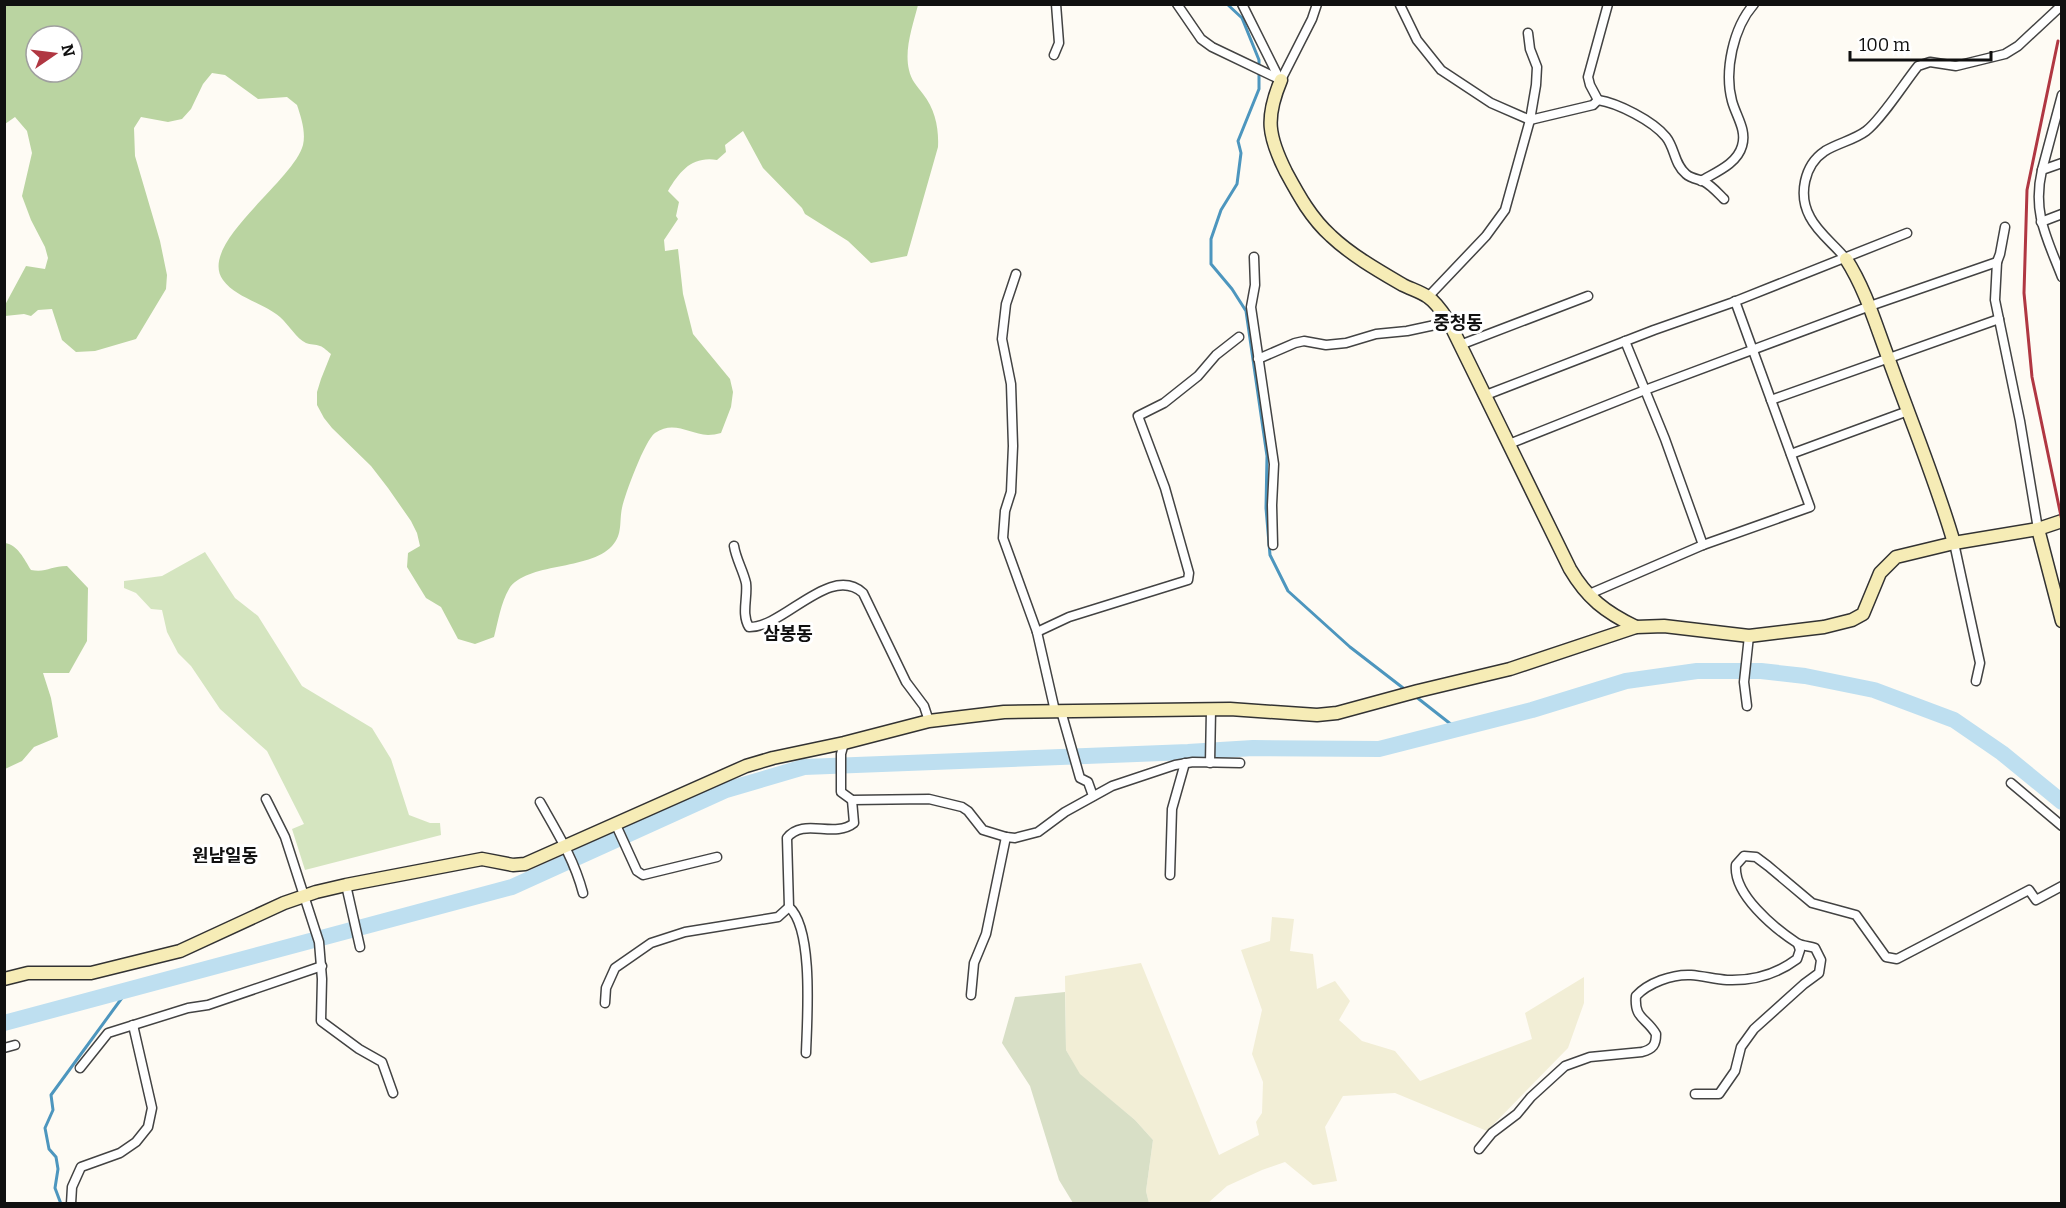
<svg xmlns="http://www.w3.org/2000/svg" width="2066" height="1208" viewBox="0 0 2066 1208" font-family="Bitter,'Noto Sans KR',serif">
	<rect width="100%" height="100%" fill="#fefbf4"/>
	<polygon fill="#f2eed6" points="1272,917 1294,919 1290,951 1313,954 1317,989 1335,981 1350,1001 1339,1020 1362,1041 1395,1051 1420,1081 1532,1039 1525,1013 1584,977 1584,1003 1568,1048 1487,1131 1395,1093 1343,1096 1325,1127 1337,1181 1313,1185 1285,1162 1262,1170 1227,1186 1208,1203 1149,1203 1146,1191 1153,1140 1135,1120 1080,1075 1066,1050 1065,976 1141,963 1219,1155 1259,1135 1256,1122 1262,1113 1263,1082 1252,1054 1262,1010 1241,950 1270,941"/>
	<polygon fill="#d5e5c0" points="205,552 235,598 258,616 302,686 372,728 391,759 409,815 430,823 440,823 441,835 305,870 292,829 304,824 267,751 220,709 191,666 178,653 167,632 162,610 151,609 136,593 124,588 124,581 162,576"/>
	<g fill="#bad4a1" fill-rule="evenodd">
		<path d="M 918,5 C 913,25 904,49 909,70 C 911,80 917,86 923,94 C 935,109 939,128 938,147 L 907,256 L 871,263 L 848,241 L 805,214 L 802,208 L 763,168 L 743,131 L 725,145 L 726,152 L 717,160 C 692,156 680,171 668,191 L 679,202 L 676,216 L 678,219 L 664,240 L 665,251 L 678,249 L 683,294 L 693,334 L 730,379 L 733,392 L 731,407 L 721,433 C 717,434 712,435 708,435 C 689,434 674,420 655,433 C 645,440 625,494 622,508 C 619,522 623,534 612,546 C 589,571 526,562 509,589 C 501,602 498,622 494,637 L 475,644 L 458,639 L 441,607 L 426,598 L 407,567 L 408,553 L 420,546 L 417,533 L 411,521 L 388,488 L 371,466 L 332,428 L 324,418 L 317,405 L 317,392 L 321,379 L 331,354 C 328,352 324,347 320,346 C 316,344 310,345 306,343 C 297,339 289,325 280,317 C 264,303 236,298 223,280 C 197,244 293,182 303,145 C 306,132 301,117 297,105 L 287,97 L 258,99 L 225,75 L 212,73 L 203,84 L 191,109 L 182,119 L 168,122 L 141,117 L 134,128 L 135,156 L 160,241 L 167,275 L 166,289 L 136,339 L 95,351 L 76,352 L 62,340 L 52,309 L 38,310 L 31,316 L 24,314 L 5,316 L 5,305 L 26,266 L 45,269 L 48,258 L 45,247 L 31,220 L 22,196 L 32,153 L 27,131 L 15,117 L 5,124 L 5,5 ZM 36,36 L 72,36 L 72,72 L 36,72 Z"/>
		<path d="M 5,543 C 18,545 24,559 31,570 C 46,573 51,566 67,566 L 88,588 L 87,641 L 69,673 L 43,673 L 51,698 L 58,737 L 34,747 L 22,761 L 5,769 Z"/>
	</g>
	<polygon fill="#d8dfc6" points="1065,992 1066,1050 1080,1074 1135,1120 1153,1140 1146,1191 1149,1203 1073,1203 1059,1180 1030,1086 1002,1043 1015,997"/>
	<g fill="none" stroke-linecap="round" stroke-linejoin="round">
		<g stroke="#4d96be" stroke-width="3">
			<polyline points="1227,4 1242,18 1259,60 1259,89 1238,141 1241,153 1237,184 1221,210 1211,239 1211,264 1232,289 1246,311 1267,456 1266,508 1270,555 1288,591 1350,647 1407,691"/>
			<polyline points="1415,696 1457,729"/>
			<polyline points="61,1204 55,1188 58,1169 56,1157 49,1149 45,1128 53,1110 51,1095 127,991"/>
		</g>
		<polyline stroke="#bedff0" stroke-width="16" points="4,1023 512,887 726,790 804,767 1188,752 1253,748 1379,749 1532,710 1626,681 1697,671 1761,671 1805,676 1874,690 1954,720 2002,753 2062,802"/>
		<defs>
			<g id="street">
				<polyline points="1177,4 1201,39 1212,47 1281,80"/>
				<polyline points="1242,4 1280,80"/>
				<polyline points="1400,5 1417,40 1441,70 1491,103 1530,120 1593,105 1598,100 1590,85 1588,77 1608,4"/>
				<polyline points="1054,55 1059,43 1056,4"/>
				<polyline points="1281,80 1312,19 1317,4"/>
				<path d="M 1598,100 C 1618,103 1653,121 1666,137 C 1675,148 1674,164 1686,174 C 1690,178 1697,179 1703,181 C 1711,185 1717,192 1724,199"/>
				<path d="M 2062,163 L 2042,170 C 2032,213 2047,238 2062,277"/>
				<polyline points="2042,170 2062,95"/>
				<path d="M 1701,181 C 1716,172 1737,164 1742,146 C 1747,130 1736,116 1732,101 C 1724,71 1733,28 1754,4"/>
				<polyline points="2041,222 2062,214"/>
				<polyline points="2005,227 2000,254 1997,262 1995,300 2020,421 2038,529"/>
				<polyline points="1254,257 1255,285 1251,307 1274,464 1272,505 1273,545"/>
				<path d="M 1846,259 C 1835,245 1818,233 1810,217 C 1798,195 1804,165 1825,151 C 1838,143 1854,140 1866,131 C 1881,120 1905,82 1918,66 L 1930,62 L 1956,66 L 2005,54 L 2018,46 L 2062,5"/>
				<polyline points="1016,274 1006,304 1002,339 1011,384 1013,446 1011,492 1005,511 1003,538 1037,632 1055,711"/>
				<polyline points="1428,297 1486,236 1505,210 1530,120 1536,85 1537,67 1530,49 1528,33"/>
				<polyline points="1625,341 1665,439 1703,545"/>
				<polyline points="1460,345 1588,296"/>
				<polyline points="1258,359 1295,343 1304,341 1326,345 1346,343 1376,334 1407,331 1449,322"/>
				<polyline points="1486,395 1654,330 1731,303 1907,233"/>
				<polyline points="1771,400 1999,319"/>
				<polyline points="1509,444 1645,390 1870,306 1997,262"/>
				<polyline points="1791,454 1908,411"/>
				<polyline points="1954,543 1980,663 1976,681"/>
				<path d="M 734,546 C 736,559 743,570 746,583 C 748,597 741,614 749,627 C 784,628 830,563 863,593 L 906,682 L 924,706 L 929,721"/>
				<polyline points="1587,595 1703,545 1810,507 1735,301"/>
				<polyline points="1037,632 1069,617 1188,580 1189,573 1165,488 1138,416 1164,403 1198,376 1216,355 1239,337"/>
				<polyline points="1747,706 1744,682 1749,636"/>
				<polyline points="1061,711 1080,778 1088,782 1093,796"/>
				<polyline points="844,743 841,754 841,792 852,800 929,799 962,807 968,811 983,830 1006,837 1015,838 1038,832 1065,812 1112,786 1175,765 1193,762 1240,763"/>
				<polyline points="1210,763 1211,710"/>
				<polyline points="2011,783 2062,826"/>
				<polyline points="266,799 285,837 319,942 322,979 321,1021 359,1049 382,1062 393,1093"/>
				<path d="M 540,802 C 557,832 574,859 583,893"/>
				<polyline points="616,825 637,871 643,875 717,857"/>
				<polyline points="1170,875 1172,809 1185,763"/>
				<polyline points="346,885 360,947"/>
				<polyline points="971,995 974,963 986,934 1006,837"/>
				<polyline points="605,1003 606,988 615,968 651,943 685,932 778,917 789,907"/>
				<polyline points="4,1048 15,1045"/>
				<path d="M 806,1053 C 807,1020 814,929 789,907 L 787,838 C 803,817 834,839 854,823 L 852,800"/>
				<polyline points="80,1068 108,1033 188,1008 208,1005 322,966"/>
				<path d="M 1695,1094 L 1719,1094 L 1735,1071 L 1741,1047 L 1754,1029 L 1804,984 L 1819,973 L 1821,960 L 1815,948 C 1809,946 1802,946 1797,943 C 1774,928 1733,894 1736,865 L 1744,856 L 1756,857 L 1768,866 L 1812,903 L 1856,915 L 1886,957 L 1897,959 L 2029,890 L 2036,900 L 2062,886"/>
				<path d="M 1479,1149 L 1492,1133 L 1517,1114 L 1531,1097 L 1565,1066 L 1590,1057 L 1642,1052 C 1653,1049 1656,1045 1656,1034 C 1646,1017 1634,1019 1636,996 C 1648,983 1672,974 1691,975 C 1703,976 1715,979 1727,980 C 1752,981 1777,974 1797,959 L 1800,950 L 1798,944"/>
				<polyline points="71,1204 72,1187 81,1167 120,1153 136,1142 148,1127 152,1108 133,1025"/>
			</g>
			<g id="secondary">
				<path d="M 1281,80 C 1265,118 1268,136 1286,172 C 1299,196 1311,218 1331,236 C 1351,255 1379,271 1403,285 C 1411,289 1421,292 1428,297 C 1437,303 1443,313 1449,322 L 1570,569 C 1587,598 1605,612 1636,627"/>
				<path d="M 1846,259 C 1866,290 1876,326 1889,360 C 1911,421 1936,481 1954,543"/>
				<polyline points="2038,529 2062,621"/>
				<polyline points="4,979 28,973 91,973 180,951 284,903 316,892 346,885 482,859 513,865 525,864 746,766 773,758 844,743 929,721 1004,712 1230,709 1317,715 1337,713 1418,691 1510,669 1636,627 1664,626 1749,636 1824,627 1852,620 1863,614 1880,573 1896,557 1954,543 2038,529 2062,521"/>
			</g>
		</defs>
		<use href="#street" stroke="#434343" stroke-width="11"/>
		<use href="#secondary" stroke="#323232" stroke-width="15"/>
		<use href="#street" stroke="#fff" stroke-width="8"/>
		<use href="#secondary" stroke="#f6ecb6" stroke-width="12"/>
		<polyline stroke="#b03742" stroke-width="3" points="2058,41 2027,190 2024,293 2032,377 2062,521"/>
	</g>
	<g text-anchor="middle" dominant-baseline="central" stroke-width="6" stroke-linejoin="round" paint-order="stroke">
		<g font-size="18" font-weight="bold" fill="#101010" stroke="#fff">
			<text x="1458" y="323">중청동</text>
			<text x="788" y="634">삼봉동</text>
			<text x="225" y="856">원남일동</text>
		</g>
	</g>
	<rect width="2066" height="1208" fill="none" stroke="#101010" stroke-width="12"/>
	<g transform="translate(54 54) rotate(76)"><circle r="28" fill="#ffffff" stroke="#9f9f9f" stroke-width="1.5"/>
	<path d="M0-4.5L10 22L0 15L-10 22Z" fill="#b03742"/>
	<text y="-9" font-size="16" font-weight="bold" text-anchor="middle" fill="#101010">N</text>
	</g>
	<path d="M1850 51v9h141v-9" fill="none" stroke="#101010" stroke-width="3"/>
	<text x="1859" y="51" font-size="18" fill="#101010" stroke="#ffffff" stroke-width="4.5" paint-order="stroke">100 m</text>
</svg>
